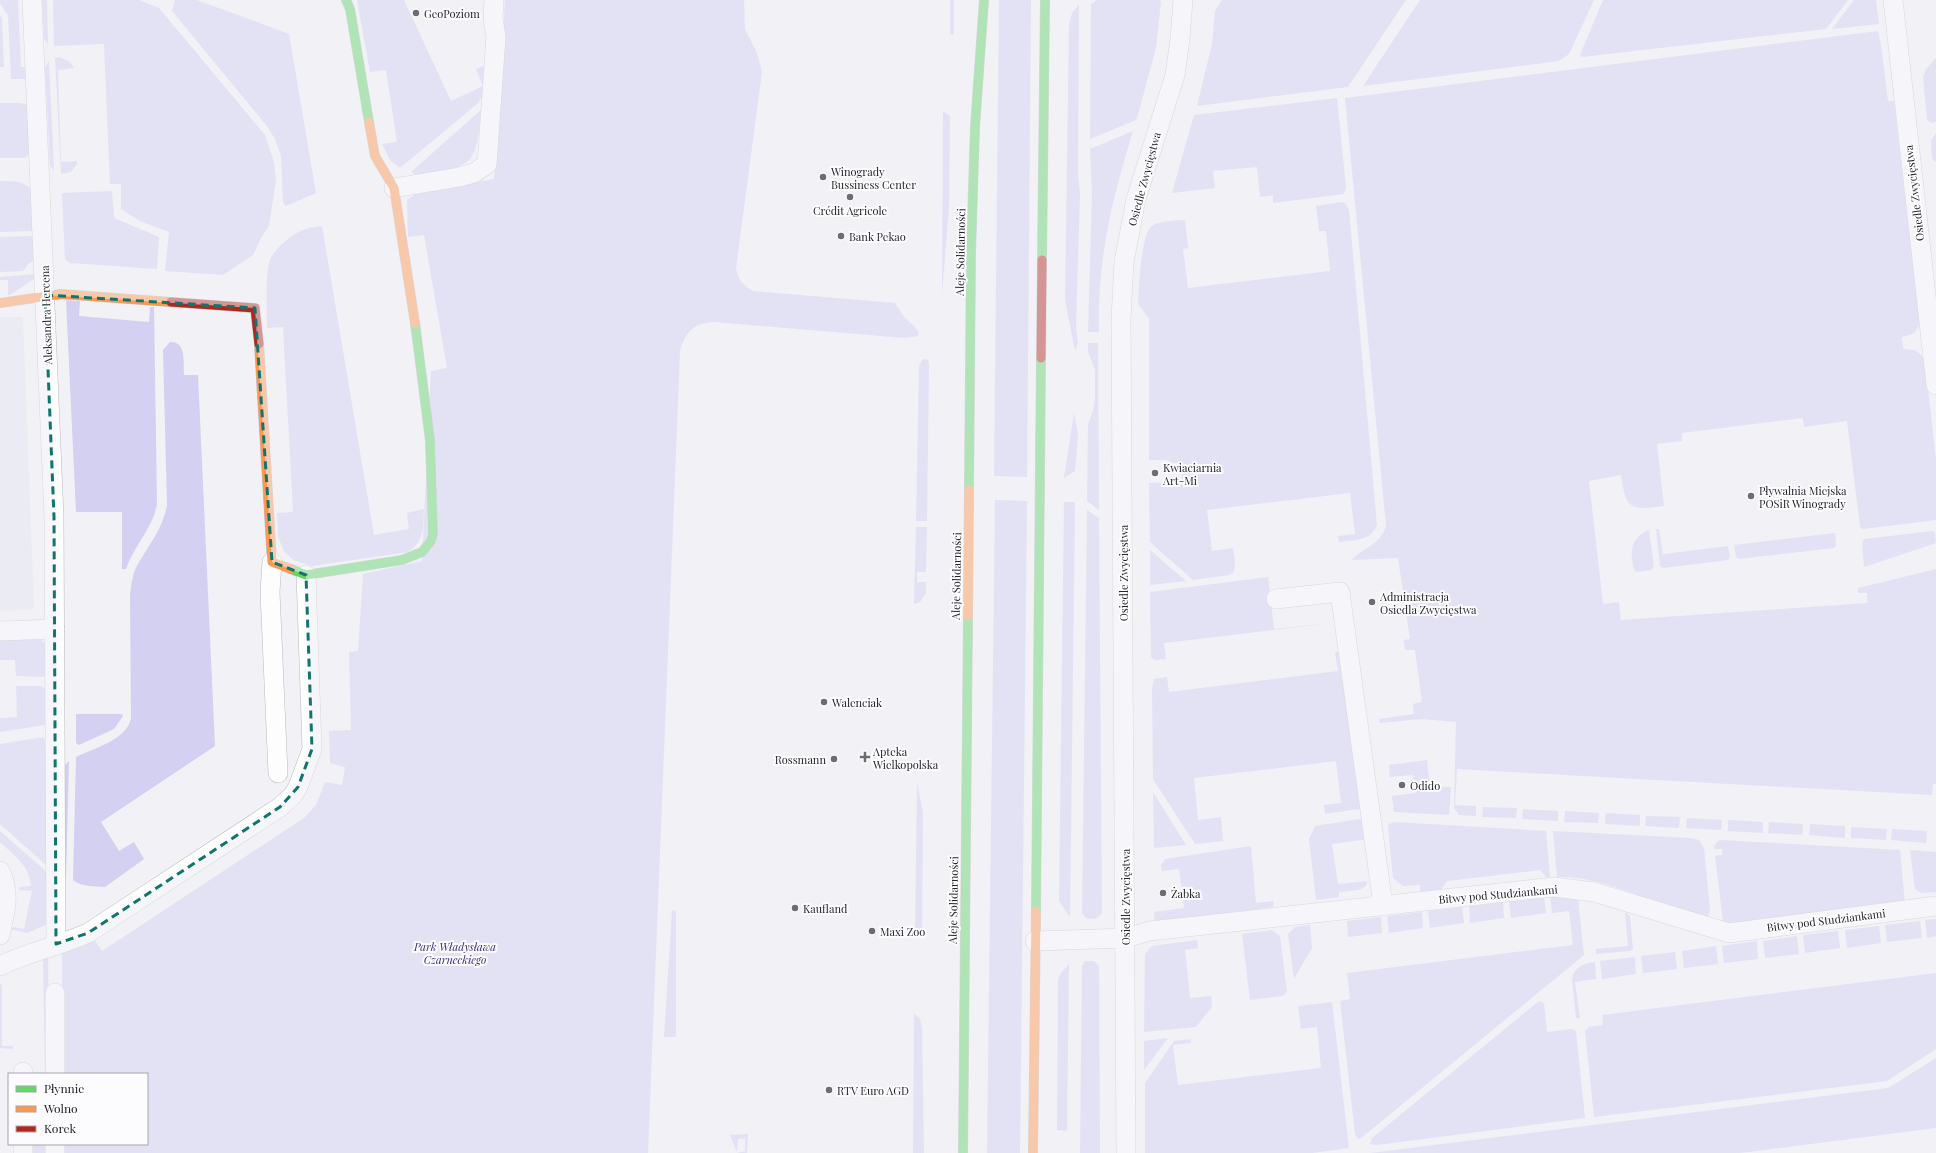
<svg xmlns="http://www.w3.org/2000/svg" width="1936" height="1153" viewBox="0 0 1936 1153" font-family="'Playfair Display',serif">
	<rect width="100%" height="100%" fill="#f1f1f6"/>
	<polygon fill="#e5e5f1" points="0,317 23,317 34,609 0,611"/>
	<g fill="#d3d0f1">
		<polygon points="0,0 18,0 21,67 28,67 26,79 11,79 8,16 0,3"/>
		<polygon points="42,0 47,0 48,45 44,38"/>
		<polygon points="53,0 139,0 159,8 265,135 274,162 276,180 269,226 261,238 253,255 223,275 165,271 169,232 140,221 121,209 121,184 110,184 104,44 54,46"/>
		<polygon points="175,0 197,0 289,34 316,193 286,206 283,203 281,156 275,139 267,126 172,11"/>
		<polygon points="357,0 404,0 451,101 483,86 476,69 483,66 487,70 483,96 477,104 400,168 390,160 382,144 397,142 386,70 370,72"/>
		<path d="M 505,0 L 744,0 L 745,29 L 757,53 L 762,72 L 736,268 C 738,279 743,286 753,291 L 895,303 L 904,317 L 914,326 L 919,333 L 918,336 L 904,338 L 714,322 C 694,323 685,332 680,351 L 648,1153 L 63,1153 L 63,1144 L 147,1144 L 147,1074 L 62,1074 L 62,953 L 93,938 L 102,951 L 304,818 L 316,805 L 325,782 L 342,785 L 345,767 L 330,763 L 329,731 L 351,730 L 349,652 L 358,651 L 363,574 L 422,561 L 431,371 L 447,368 L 424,235 L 408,237 L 407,200 L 417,193 L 494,179 Z"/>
		<polygon points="950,0 954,0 954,35 950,34"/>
		<polygon points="999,0 1031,0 1027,477 994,476"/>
		<polygon points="1097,0 1160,0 1161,2 1156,48 1137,118 1136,120 1090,139 1091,4"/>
		<polygon points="1222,0 1406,0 1348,87 1197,106 1212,44 1215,11"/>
		<polygon points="1420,0 1594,0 1569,54 1559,61 1363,86"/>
		<polygon points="1603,0 1848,0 1826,29 1582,57 1580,55"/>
		<polygon points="1854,0 1876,0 1879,24 1832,29"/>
		<polygon points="1079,4 1078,175 1080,193 1076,328 1078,343 1075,351 1065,300 1069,25 1072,13"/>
		<polygon points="0,15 2,18 4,67 0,67"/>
		<path d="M 1878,31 L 1881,45 L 1888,101 L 1894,101 L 1919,318 C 1920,330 1914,335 1902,337 L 1903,349 C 1914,349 1920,351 1925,361 L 1936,460 L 1936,520 L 1863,529 L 1860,527 L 1847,421 L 1804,427 L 1803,418 L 1682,433 L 1682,441 L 1657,444 L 1664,506 C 1630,510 1626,510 1621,475 L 1589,481 L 1603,604 L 1619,602 L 1621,620 L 1867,603 L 1867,593 L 1858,593 L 1858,588 L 1936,569 L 1936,784 L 1933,784 L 1932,795 L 1457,769 L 1455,805 L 1476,806 L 1476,816 L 1459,815 L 1454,808 L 1456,722 L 1422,719 L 1380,723 L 1379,719 L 1414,714 L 1413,704 L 1422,702 L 1415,650 L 1405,650 L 1404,640 L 1410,639 L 1398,558 L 1352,560 C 1361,548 1380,546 1386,526 L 1345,98 Z"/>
		<polygon points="59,57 69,61 74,68 58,70 61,162 77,161 77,164 71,172 61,174 55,58"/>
		<polygon points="1936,58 1936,122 1931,123 1927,120 1923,77 1926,69"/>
		<polygon points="49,61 54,171 50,165 45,67"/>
		<polygon points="1337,98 1346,188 1344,194 1273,203 1273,195 1260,197 1257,167 1213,171 1215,188 1172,193 1194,115"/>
		<polygon points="0,103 21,103 28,105 30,153 25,158 0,158"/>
		<path d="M 481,110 C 476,169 472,166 416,175 L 411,172 Z"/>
		<polygon points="943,111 950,116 949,207 942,294"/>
		<path d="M 1133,131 C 1112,200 1097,259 1099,332 L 1088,332 L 1092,192 L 1090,149 Z"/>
		<polygon points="1936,133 1936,162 1932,159 1931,141"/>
		<path d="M 0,181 C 12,181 22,180 31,189 L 34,231 L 0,232 Z"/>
		<polygon points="112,191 114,218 159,237 157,269 70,263 65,259 62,193"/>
		<path d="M 1342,202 L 1346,204 L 1349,210 L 1377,525 C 1371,541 1354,540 1339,542 L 1338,536 L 1355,534 L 1350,493 L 1207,510 L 1212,551 L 1233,548 C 1234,556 1238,570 1230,575 L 1193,580 L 1150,542 L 1149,483 L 1182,482 L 1181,463 L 1169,463 L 1169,460 L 1149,460 L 1149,319 L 1139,305 L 1138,301 C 1139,286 1141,234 1152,226 C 1161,220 1176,221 1185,220 L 1188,248 L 1183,249 L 1188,288 L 1330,271 L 1326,231 L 1319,231 L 1316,206 Z"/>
		<path d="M 322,226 L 374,535 L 409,529 L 407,513 L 424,509 C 423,528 425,540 408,552 L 312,566 L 293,560 L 284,551 L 278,537 L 277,513 L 293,512 L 283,327 L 267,328 C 267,307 265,284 269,263 C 272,250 294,232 306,229 C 311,227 317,227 322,226 Z"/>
		<polygon points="35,236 36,261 30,262 23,271 0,272 0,237"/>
		<polygon points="37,274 37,277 10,295 8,295 8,280 0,280 0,277"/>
		<path d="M 66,300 L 80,301 L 79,316 L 149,322 L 150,307 L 154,307 L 157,504 C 154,526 134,546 126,569 L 122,569 L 122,512 L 76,512 Z"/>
		<path d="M 170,342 C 187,341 183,363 184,375 L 198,375 L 215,746 L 101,822 L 119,851 L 134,842 L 144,859 L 105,887 C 95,886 81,887 73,880 L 76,757 C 94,748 127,740 131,718 L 130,595 C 131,586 132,578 135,570 C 146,548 163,530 167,505 L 163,350 Z"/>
		<polygon points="1088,343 1098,343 1099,510 1087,501 1088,424 1093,411 1095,398 1095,370 1088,352"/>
		<polygon points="925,359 928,360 929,364 927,521 916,521 919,366 922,360"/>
		<polygon points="1074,413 1078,434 1075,471 1064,478"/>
		<polygon points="995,500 1027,501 1020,1153 987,1153"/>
		<polygon points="1064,502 1075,502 1070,917 1059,901"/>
		<path d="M 1087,510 L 1099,518 L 1099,525 L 1102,913 C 1098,919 1092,920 1086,918 L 1082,913 Z"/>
		<polygon points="916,527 927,527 926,572 917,572 917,582 926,582 926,593 920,602 914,604"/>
		<polygon points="1656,529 1659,529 1663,556 1664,554 1728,546 1730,557 1728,560 1663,568 1660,566"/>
		<path d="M 1649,530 L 1654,566 L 1651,570 L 1635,572 C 1629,554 1630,537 1649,530 Z"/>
		<polygon points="1933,531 1935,533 1936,543 1864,567 1862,542 1864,539"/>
		<polygon points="1835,533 1836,545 1834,548 1739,559 1736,557 1734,545"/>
		<polygon points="1150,550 1186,581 1150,585"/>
		<polygon points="1268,577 1274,629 1332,623 1164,643 1166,659 1155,660 1151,657 1150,592"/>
		<polygon points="0,637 40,639 45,644 47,674 43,677 16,676 15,660 0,660"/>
		<polygon points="1342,651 1365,808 1325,814 1324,805 1341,803 1336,761 1194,778 1198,820 1221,817 1223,841 1195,844 1153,779 1152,688 1154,679 1167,677 1169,692 1338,671 1335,652"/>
		<polygon points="16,686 42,686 47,691 48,720 45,725 0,732 0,718 17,717"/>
		<polygon points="76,714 122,714 123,716 114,729 79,745 76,743"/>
		<polygon points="43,737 47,743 48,863 46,865 0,824 0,744"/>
		<polygon points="1427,760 1430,787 1451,787 1449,815 1394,812 1392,796 1415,793 1413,775 1390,777 1389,765"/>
		<polygon points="69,761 66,879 61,877 61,769"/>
		<polygon points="917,782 923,812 922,928 921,933 915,938"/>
		<polygon points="1153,792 1186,845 1154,848"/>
		<polygon points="1483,807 1517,808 1516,818 1482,817"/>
		<polygon points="1523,809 1558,811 1558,821 1522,819"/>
		<polygon points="1565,811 1599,813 1598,823 1564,822"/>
		<polygon points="1606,813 1640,815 1640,826 1605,824"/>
		<polygon points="1646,816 1680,817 1679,828 1645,826"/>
		<polygon points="1366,818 1369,839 1332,844 1338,884 1367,881 1366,886 1359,890 1339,892 1339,897 1316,900 1309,839 1315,826"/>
		<polygon points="1687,818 1722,820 1721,830 1686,828"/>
		<polygon points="1728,820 1763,822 1763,833 1728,831"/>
		<polygon points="1395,822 1546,831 1550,877 1546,877 1540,870 1447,881 1440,891 1420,893 1420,885 1403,886 1393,878 1388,826 1389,824"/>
		<polygon points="1769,822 1803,824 1802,835 1768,833"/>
		<polygon points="1810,824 1845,826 1845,838 1809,835"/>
		<polygon points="1851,827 1887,829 1886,840 1851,838"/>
		<polygon points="1892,829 1927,831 1926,843 1891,840"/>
		<path d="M 0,831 L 48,873 L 48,924 L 27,933 L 10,929 L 14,927 L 24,929 L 32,891 L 19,890 L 19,887 L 31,886 C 30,866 14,855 0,842 Z"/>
		<path d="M 1553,831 L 1690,838 L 1699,840 L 1704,848 L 1710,910 L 1708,917 C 1694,914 1680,911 1666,906 C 1630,893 1596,876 1557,877 Z"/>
		<path d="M 1720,840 L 1900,850 L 1905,904 L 1731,924 L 1723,921 L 1715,856 L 1722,855 L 1722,849 L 1714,849 C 1714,844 1716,842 1720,840 Z"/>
		<polygon points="1251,846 1256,903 1274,901 1273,907 1155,922 1154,912 1184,908 1179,869 1162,871 1161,865 1165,859"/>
		<polygon points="1910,850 1936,852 1936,892 1921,893 1915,889"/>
		<polygon points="1550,896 1578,899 1584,955 1360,1139 1357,1138 1355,1134 1340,1001 1350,999 1347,973 1573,945 1569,911 1552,913"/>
		<polygon points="1544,897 1546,913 1511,918 1509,901"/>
		<polygon points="1503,902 1504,918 1470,923 1469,906"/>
		<polygon points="1462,907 1464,923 1430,928 1428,911"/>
		<polygon points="672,910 676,911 676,1037 664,1037"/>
		<polygon points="1422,912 1423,928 1389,933 1387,916"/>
		<polygon points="1625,912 1630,916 1633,949 1630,951 1596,954 1596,949 1628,946"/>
		<polygon points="1381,917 1382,933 1348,937 1347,921"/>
		<polygon points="1936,919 1936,936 1927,938 1925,920"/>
		<polygon points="1920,921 1922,938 1887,942 1885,925"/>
		<polygon points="1310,925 1312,948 1294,979 1288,934 1295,927"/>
		<polygon points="1879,926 1881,943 1847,948 1845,930"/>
		<polygon points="1272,930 1280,936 1287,992 1283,996 1250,1000 1242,934"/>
		<polygon points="1838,931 1840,948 1805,953 1803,935"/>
		<polygon points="1797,936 1799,954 1765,958 1763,941"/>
		<polygon points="1197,940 1198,948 1185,950 1190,998 1211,996 1212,1007 1196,1027 1144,1032 1145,954 1152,946"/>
		<polygon points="1757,941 1758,959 1724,963 1722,946"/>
		<polygon points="1716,946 1718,964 1684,968 1682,951"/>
		<polygon points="1675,952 1677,969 1643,973 1641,956"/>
		<polygon points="48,955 49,1074 45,1074 43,957"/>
		<polygon points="1635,957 1636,974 1602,979 1600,961"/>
		<polygon points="1085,961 1094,961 1099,966 1100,1153 1080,1153 1082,966"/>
		<path d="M 1595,962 L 1596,979 L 1575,982 L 1580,1018 L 1576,1018 L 1572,980 C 1573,968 1584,963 1595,962 Z"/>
		<polygon points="1069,964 1067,1131 1057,1130 1058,979 1061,973"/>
		<polygon points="1936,973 1936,1049 1887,1081 1594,1117 1585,1031 1589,1027 1603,1025 1602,1015"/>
		<polygon points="0,983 2,986 2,1046 13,1046 13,1049 0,1048"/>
		<polygon points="1539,1001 1544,1003 1547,1032 1572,1029 1576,1031 1585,1118 1377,1145 1370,1144 1372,1138"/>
		<polygon points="1332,1002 1349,1148 1312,1153 1145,1153 1145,1083 1174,1041 1191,1039 1191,1043 1173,1045 1178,1085 1321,1068 1317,1027 1301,1029 1298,1006"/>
		<polygon points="914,1014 920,1019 922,1027 924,1153 913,1153"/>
		<polygon points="1168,1038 1144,1070 1144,1041"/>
		<polygon points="1936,1058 1936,1128 1740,1153 1370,1153 1888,1088"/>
		<polygon points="748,1134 747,1153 737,1153 745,1151 745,1138 738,1139 737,1151 736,1150 730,1135"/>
		<polygon points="28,1144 49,1144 49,1153 27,1153"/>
	</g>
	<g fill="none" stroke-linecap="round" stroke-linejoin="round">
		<defs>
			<g id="street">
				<polyline points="32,0 54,517 56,944"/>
				<polyline points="1893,0 1936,385"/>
				<polyline points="394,188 459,177 474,173 487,164 496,37 493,18 494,0"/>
				<polyline points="272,562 270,592 278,773"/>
				<polyline points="1276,599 1340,592 1383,905"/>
				<polyline points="0,631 55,629"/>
				<path d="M 0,871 C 11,892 5,913 0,935"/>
				<polyline points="1035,941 1126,938 1150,931 1554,887 1594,892 1729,933 1936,906"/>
				<path d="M 0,966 C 28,952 59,946 88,933 L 280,807 L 293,795 L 298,787 L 312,749 L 306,575"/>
				<polyline points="55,993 55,1074"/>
				<polyline points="23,1072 23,1074"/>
				<polyline points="23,1153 23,1144"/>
				<polyline points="55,1153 55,1144"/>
				<polyline points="1126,1153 1121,319 1124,262 1136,199 1175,75 1180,39 1183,0"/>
			</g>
			<g id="fast">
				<polyline points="346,0 350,9 369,122"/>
				<polyline points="1042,260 1045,0"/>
				<polyline points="969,490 971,252 975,127 984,0"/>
				<polyline points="291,569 306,575 402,560 422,552 431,541 433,534 430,440 415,323"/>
				<polyline points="1036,911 1041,358"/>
				<polyline points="963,1153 968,616"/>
			</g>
			<g id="slow">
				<polyline points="369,122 375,156 394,188 415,323"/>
				<polyline points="0,303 61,294 171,302"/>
				<polyline points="259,344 272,562 291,569"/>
				<polyline points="968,616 969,490"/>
				<polyline points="1033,1153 1036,911"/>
			</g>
			<g id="jam">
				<polyline points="171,302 255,308 259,344"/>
				<polyline points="1041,358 1042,260"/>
			</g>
		</defs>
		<use href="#street" stroke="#bbbabe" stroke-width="20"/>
		<use href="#fast" stroke="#bbbabe" stroke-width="10"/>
		<use href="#slow" stroke="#bbbabe" stroke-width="10"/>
		<use href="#jam" stroke="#bbbabe" stroke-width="10"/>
		<use href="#street" stroke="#fdfdfe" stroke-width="19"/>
		<use href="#fast" stroke="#63d668" stroke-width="9"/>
		<use href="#slow" stroke="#ff974d" stroke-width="9"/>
		<use href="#jam" stroke="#b3261e" stroke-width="9"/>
	</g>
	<path d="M0 0H1936V1153H0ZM 45,295 L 255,308 L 272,562 L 306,575 L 312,749 L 298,787 L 280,807 L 88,933 L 56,944 L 54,517 Z" fill="#f1f1f6" fill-opacity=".55" fill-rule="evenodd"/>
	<path fill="none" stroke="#0f766e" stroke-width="3" stroke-dasharray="8 5" stroke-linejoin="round" d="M 45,295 L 255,308 L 272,562 L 306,575 L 312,749 L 298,787 L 280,807 L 88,933 L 56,944 L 54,517 Z"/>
	<g fill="#6d6d71" stroke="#fcfcfe" stroke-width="1.5">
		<circle cx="416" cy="13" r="4"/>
		<circle cx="823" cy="177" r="4"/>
		<circle cx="850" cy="197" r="4"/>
		<circle cx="841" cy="236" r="4"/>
		<circle cx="1155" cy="473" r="4"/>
		<circle cx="1751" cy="496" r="4"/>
		<circle cx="1372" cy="602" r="4"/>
		<circle cx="824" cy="702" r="4"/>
		<path d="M863 751h4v4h4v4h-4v4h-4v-4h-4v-4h4z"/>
		<circle cx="834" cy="759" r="4"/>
		<circle cx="1402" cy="785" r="4"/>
		<circle cx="1163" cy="893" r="4"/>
		<circle cx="795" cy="908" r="4"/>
		<circle cx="872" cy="931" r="4"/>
		<circle cx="829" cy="1090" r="4"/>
	</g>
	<g text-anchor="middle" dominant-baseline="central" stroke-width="4" stroke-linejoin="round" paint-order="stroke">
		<g font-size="11" fill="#26262a" stroke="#fcfcfe" text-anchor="start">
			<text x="424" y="13">GeoPoziom</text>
			<text x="831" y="171">Winogrady<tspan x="831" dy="13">Bussiness Center</tspan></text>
			<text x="850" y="210" text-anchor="middle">Crédit Agricole</text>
			<text x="849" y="236">Bank Pekao</text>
			<text x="1163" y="467">Kwiaciarnia<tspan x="1163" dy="13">Art-Mi</tspan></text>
			<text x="1759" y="490">Pływalnia Miejska<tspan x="1759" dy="13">POSiR Winogrady</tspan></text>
			<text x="1380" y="596">Administracja<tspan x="1380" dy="13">Osiedla Zwycięstwa</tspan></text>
			<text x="832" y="702">Walenciak</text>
			<text x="873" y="751">Apteka<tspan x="873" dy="13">Wielkopolska</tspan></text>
			<text x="826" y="759" text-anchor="end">Rossmann</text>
			<text x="1410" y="785">Odido</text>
			<text x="1171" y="893">Żabka</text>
			<text x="803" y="908">Kaufland</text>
			<text x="880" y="931">Maxi Zoo</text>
			<text x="837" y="1090">RTV Euro AGD</text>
		</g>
		<g font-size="11" fill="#26262a" stroke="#fcfcfe">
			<text transform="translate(1144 179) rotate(-75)">Osiedle Zwycięstwa</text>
			<text transform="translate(1914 193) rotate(-97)">Osiedle Zwycięstwa</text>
			<text transform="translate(960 252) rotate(-89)">Aleje Solidarności</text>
			<text transform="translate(46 315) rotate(-92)">Aleksandra Hercena</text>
			<text transform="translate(1123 573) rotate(-90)">Osiedle Zwycięstwa</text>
			<text transform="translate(956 576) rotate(-89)">Aleje Solidarności</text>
			<text transform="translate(1498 894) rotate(-5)">Bitwy pod Studziankami</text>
			<text transform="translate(1125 897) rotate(-90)">Osiedle Zwycięstwa</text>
			<text transform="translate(953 900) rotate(-89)">Aleje Solidarności</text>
			<text transform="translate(1826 920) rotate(-7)">Bitwy pod Studziankami</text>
		</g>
		<g font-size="11" font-style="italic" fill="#3c2a77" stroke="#fcfcfe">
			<text x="455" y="946">Park Władysława<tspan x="455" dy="13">Czarneckiego</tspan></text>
		</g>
	</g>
	<rect x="8" y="1073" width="140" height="72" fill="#fcfcfe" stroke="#a6a6a9"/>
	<rect x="16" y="1086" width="20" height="6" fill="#63d668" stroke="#a6a6a9"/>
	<text x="44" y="1093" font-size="12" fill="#26262a">Płynnie</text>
	<rect x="16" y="1106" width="20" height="6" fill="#ff974d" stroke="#a6a6a9"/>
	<text x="44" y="1113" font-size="12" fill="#26262a">Wolno</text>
	<rect x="16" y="1126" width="20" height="6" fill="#b3261e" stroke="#a6a6a9"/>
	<text x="44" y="1133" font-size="12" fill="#26262a">Korek</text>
</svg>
